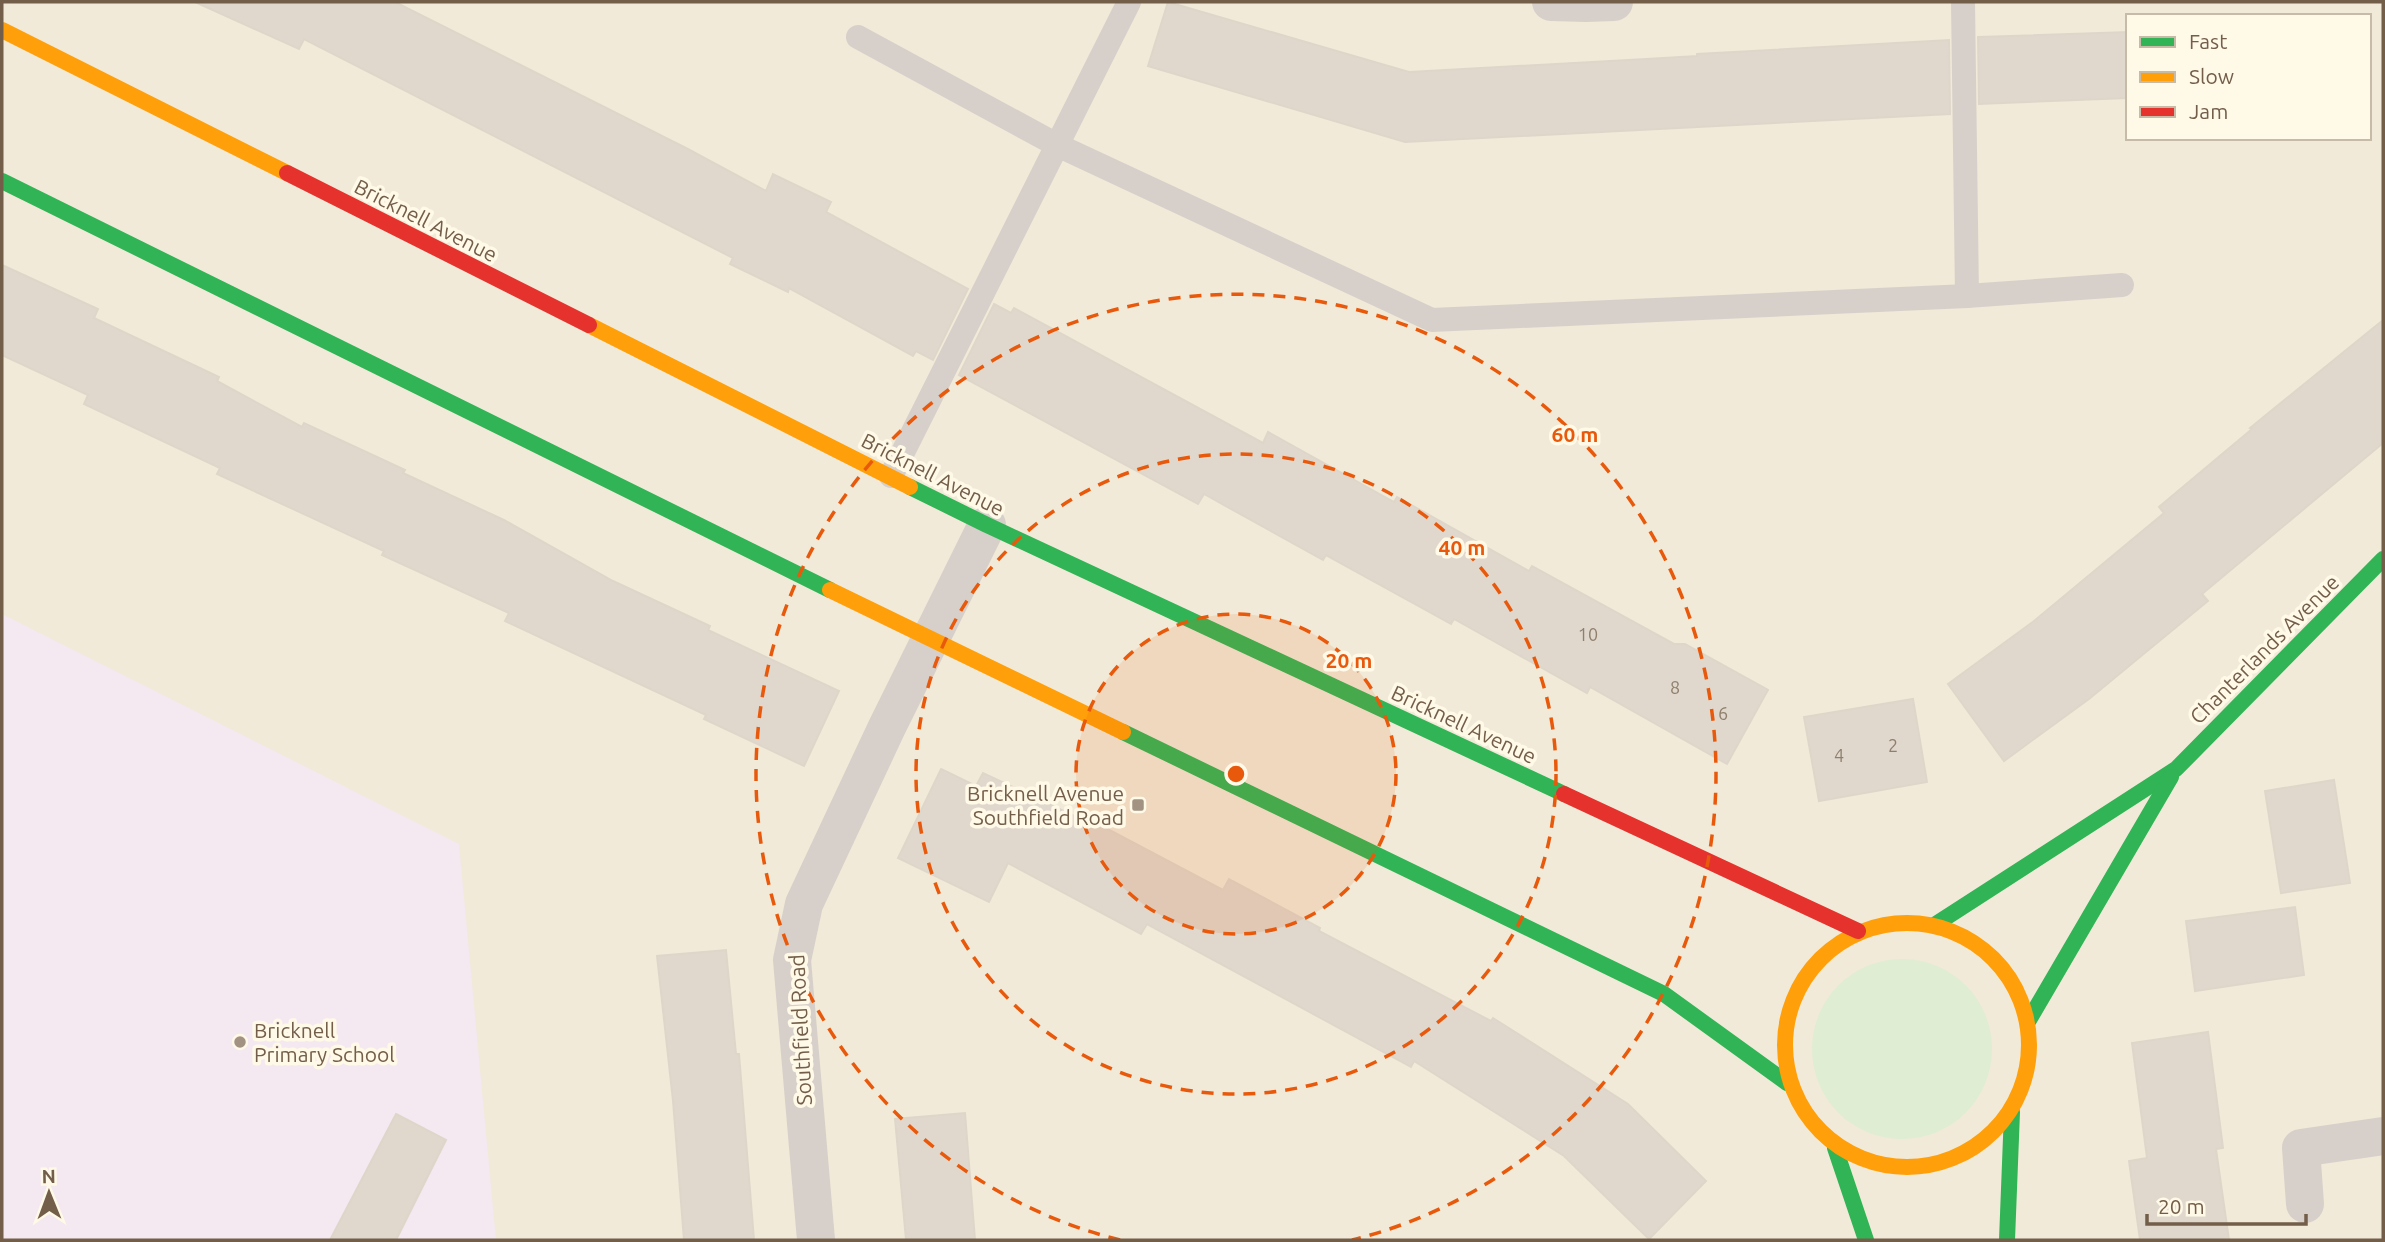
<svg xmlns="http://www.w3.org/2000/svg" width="2385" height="1242" viewBox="0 0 2385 1242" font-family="Ubuntu,sans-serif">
	<rect width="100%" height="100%" fill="#f6f2e8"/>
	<path fill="#f1ead8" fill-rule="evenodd" d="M 2,2 L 2383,2 L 2383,1240 L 2,1240 ZM 2128,16 L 2369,16 L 2369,138 L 2128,138 Z"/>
	<polygon fill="#f4e8f1" points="2,614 459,844 496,1240 2,1240"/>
	<circle fill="#dfedd3" cx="1902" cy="1049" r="90"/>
	<g fill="#e0d8cd" stroke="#dfd6ca" stroke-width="2">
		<polygon points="195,2 395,2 686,148 766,191 773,174 831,202 826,212 968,289 933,360 916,351 913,356 789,288 788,292 730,264 733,258 304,39 299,49"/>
		<polygon points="1168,2 1409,72 1646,59 1697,56 1697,54 1949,40 1950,114 1405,142 1148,66"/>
		<polygon points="2128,32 2128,98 1979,104 1978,37"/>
		<polygon points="2,265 98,309 94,318 219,377 217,381 302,427 304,423 405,470 403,473 504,520 613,581 710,626 708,630 839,691 804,766 704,719 706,715 505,621 509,613 382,555 384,551 217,474 220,468 84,404 88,395 2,355"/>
		<polygon points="994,304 1011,313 1014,308 1263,443 1268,432 1394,502 1397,497 1529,571 1532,566 1674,644 1685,644 1768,690 1727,764 1590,687 1587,693 1454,619 1451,624 1326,555 1323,560 1204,494 1198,504 959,375"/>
		<polygon points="2383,320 2383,443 2202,594 2208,601 2089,699 2004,761 1948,684 2034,621 2164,513 2159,507 2252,429 2250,428"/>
		<polygon points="1913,699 1927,782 1819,801 1804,717"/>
		<polygon points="941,769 976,786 983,773 1085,821 1087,818 1223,890 1229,879 1320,928 1319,931 1491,1021 1493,1018 1628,1104 1706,1181 1649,1239 1564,1156 1414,1061 1411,1067 1147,924 1141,934 1008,863 989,902 898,858"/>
		<polygon points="2334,780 2350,883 2281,893 2265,791"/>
		<polygon points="2295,907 2304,975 2195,991 2186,921"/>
		<polygon points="726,950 736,1054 739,1054 754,1240 684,1240 673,1101 657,956"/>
		<polygon points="2208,1032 2223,1148 2216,1149 2229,1240 2140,1240 2129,1161 2147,1158 2132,1043"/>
		<polygon points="965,1113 975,1240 906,1240 895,1119"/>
		<polygon points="396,1114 446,1140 396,1240 330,1240"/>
	</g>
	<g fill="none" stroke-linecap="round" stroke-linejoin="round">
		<g stroke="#d7d0ca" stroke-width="24">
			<polyline points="1963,2 1967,296"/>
			<polyline points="858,37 1057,145 1432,320 1967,296 2122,285"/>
			<polyline points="891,476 1129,2"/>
		</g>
		<g stroke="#d7d0ca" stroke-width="38">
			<polyline points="1551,2 1586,3 1614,2"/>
			<polyline points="2305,1204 2301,1148 2383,1136"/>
			<polyline points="816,1240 792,960 804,904 887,727 987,525"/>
		</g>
		<g stroke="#30b455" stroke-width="16">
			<polyline points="2,181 830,590"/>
			<polyline points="910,487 987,525 1564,794"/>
			<polyline points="1123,732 1664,994 1787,1083"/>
			<polyline points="1936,924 2176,769 2383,559"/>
			<polyline points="2029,1020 2171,777"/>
			<polyline points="1835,1148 1866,1240"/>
			<polyline points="2007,1240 2012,1112"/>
		</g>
		<g stroke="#ff9f0a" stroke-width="16">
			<polyline points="2,30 287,173"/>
			<polyline points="589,325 910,487"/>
			<polyline points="830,590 1123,732"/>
			<circle cx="1907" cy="1045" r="122"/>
		</g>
		<g stroke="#e5322d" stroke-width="16">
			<polyline points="287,173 589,325"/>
			<polyline points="1564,794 1858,931"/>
		</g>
	</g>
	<circle cx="1236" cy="774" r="160" fill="#e8590c" fill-opacity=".12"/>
	<g fill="none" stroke="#e8590c" stroke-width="3.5" stroke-dasharray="12 9">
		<circle cx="1236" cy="774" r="160"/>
		<circle cx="1236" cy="774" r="320"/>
		<path d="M1120 1240A480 480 0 1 1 1352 1240"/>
	</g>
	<g fill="#a19281" stroke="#fff9e8" stroke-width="2.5">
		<rect x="1131" y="798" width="14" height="14" rx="3.5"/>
		<circle cx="240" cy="1042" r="7"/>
	</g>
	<g text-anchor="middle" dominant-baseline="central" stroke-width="7" stroke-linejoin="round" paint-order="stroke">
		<g font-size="18" fill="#907f6d">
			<text x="1588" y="634">10</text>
			<text x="1675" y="687">8</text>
			<text x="1723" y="713">6</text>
			<text x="1893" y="745">2</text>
			<text x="1839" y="755">4</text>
		</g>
		<g font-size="21" fill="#735e49" stroke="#fff9e8">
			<text transform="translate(426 220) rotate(27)">Bricknell Avenue</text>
			<text transform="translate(933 474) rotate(27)">Bricknell Avenue</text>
			<text transform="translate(2264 649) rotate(-45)">Chanterlands Avenue</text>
			<text transform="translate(1464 724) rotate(25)">Bricknell Avenue</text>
			<text transform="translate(800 1030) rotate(-93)">Southfield Road</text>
		</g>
		<g font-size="21" fill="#735e49" stroke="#fff9e8" text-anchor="end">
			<text x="1124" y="793">Bricknell Avenue<tspan x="1124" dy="24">Southfield Road</tspan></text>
			<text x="254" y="1030" text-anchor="start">Bricknell<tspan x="254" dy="24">Primary School</tspan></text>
		</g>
	</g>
	<circle cx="1236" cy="774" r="10" fill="#e8590c" stroke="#fff9e8" stroke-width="3.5"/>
	<g font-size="21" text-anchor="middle" font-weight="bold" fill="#e8590c" stroke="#fff9e8" stroke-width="7" stroke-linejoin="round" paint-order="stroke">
		<text x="1575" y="442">60 m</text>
		<text x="1462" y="555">40 m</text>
		<text x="1349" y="668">20 m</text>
	</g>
	<rect width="2385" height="1242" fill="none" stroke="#735e49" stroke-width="7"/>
	<rect x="2126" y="14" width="245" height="126" fill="#fff9e8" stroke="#c7bba8" stroke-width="2"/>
	<rect x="2140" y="37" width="35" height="10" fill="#30b455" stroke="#c7bba8" stroke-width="2"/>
	<text x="2189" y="49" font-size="21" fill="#735e49">Fast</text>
	<rect x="2140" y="72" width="35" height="10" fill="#ff9f0a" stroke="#c7bba8" stroke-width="2"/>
	<text x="2189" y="84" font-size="21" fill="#735e49">Slow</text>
	<rect x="2140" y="107" width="35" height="10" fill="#e5322d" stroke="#c7bba8" stroke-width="2"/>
	<text x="2189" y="119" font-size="21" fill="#735e49">Jam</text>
	<g transform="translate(49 1193) rotate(359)" stroke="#fff9e8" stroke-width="5" paint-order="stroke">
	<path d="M0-5L12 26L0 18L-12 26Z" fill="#735e49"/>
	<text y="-10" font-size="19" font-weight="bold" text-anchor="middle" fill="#735e49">N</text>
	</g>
	<path d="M2147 1214v10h159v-10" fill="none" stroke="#735e49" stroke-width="3.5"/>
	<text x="2158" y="1214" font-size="21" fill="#735e49" stroke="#fff9e8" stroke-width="5" paint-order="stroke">20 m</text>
</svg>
